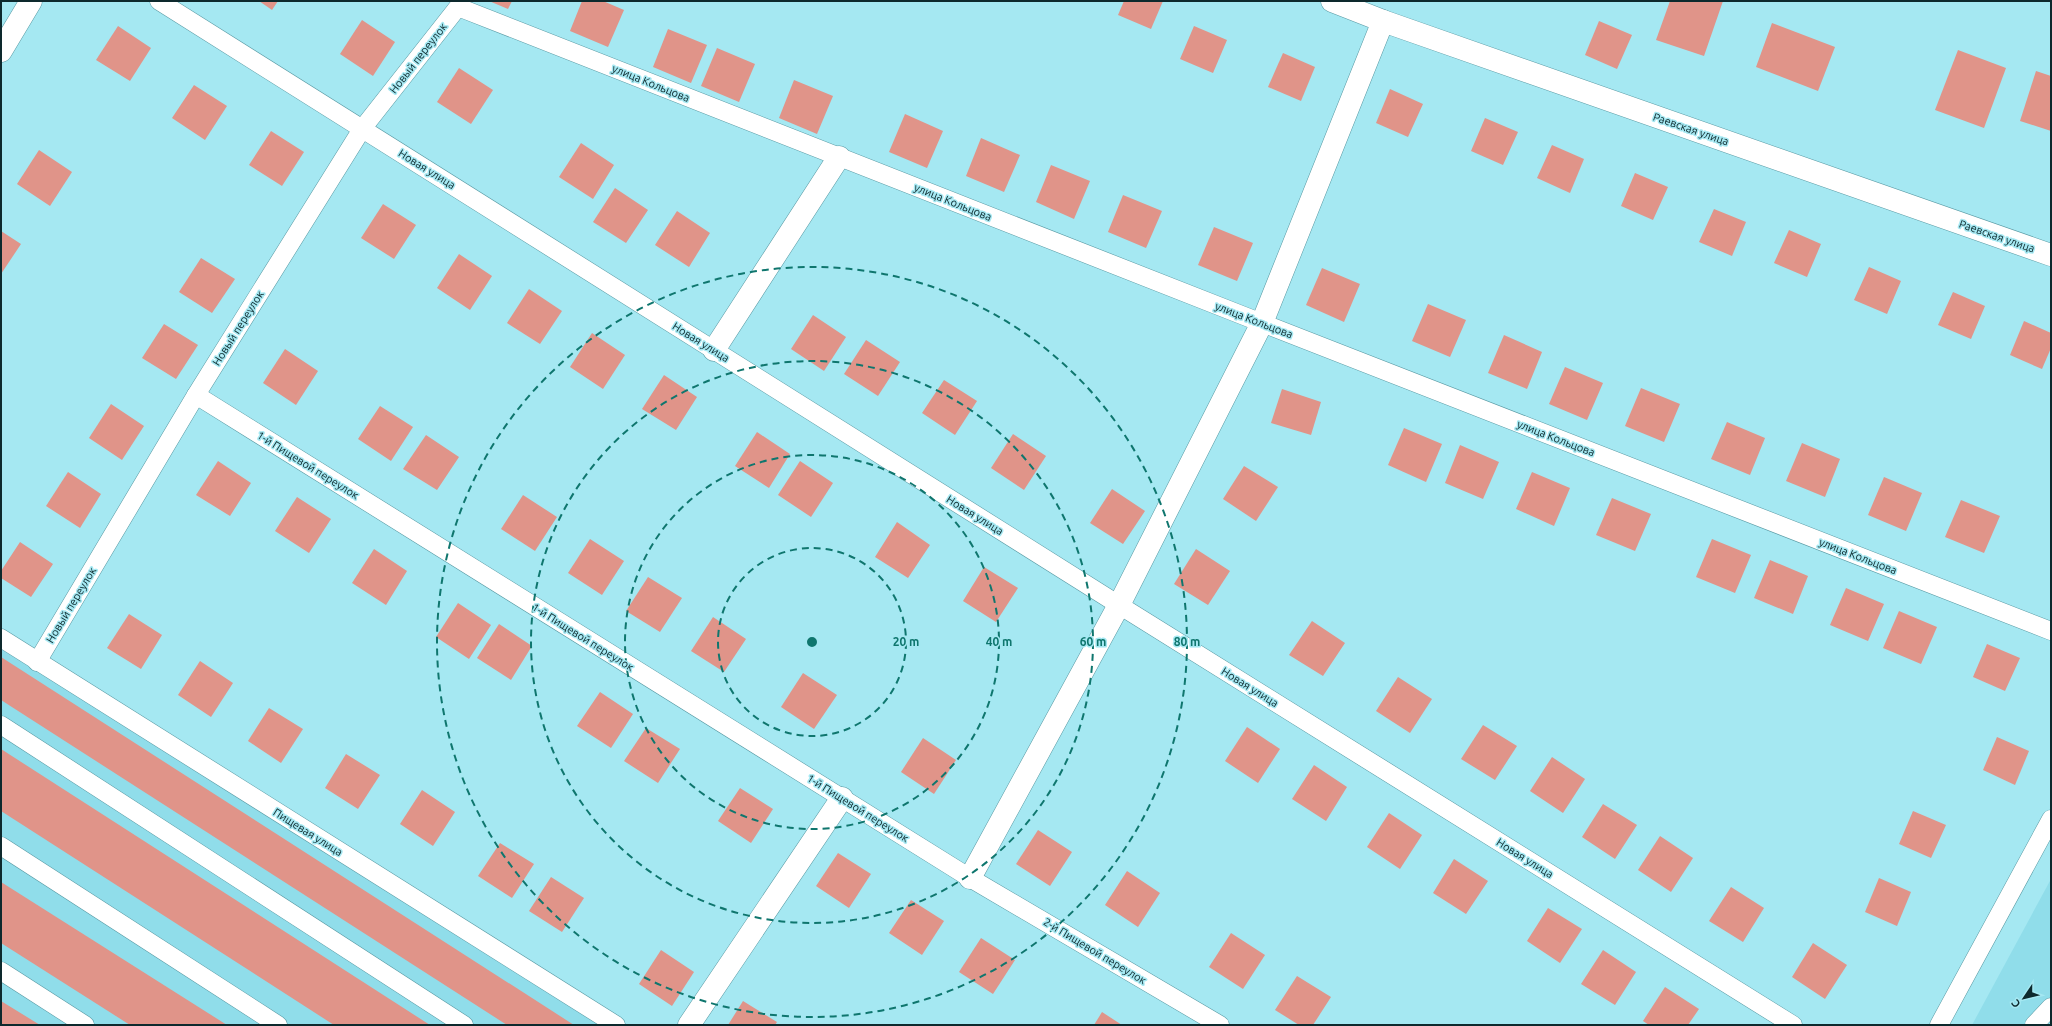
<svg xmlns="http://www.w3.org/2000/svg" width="2052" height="1026" viewBox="0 0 2052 1026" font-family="Ubuntu,sans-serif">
	<rect width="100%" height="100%" fill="#a5e8f2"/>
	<g fill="#90ddea">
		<polygon points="1,648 615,1025 1,1025"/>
		<polygon points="2051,879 2051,1025 1972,1025"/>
	</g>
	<g fill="#e09489">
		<polygon points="259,1 278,1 272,10"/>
		<polygon points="489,1 512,1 508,9"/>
		<polygon points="582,1 603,1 624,10 608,47 570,31"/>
		<polygon points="1124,1 1163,1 1151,29 1118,15"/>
		<polygon points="1670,1 1723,1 1704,56 1656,40"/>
		<polygon points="362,20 395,42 373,76 340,54"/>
		<polygon points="1599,21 1632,35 1617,69 1585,55"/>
		<polygon points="1772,23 1835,47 1818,91 1756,67"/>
		<polygon points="118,26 151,48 130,81 96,60"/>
		<polygon points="1194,26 1227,40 1213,73 1180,59"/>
		<polygon points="668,29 707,45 691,83 653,67"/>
		<polygon points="717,48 755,64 739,102 701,86"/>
		<polygon points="1958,50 2006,68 1984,128 1935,110"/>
		<polygon points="1283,53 1315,67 1301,101 1268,87"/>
		<polygon points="459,68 493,90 471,124 437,102"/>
		<polygon points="2036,71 2051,76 2051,131 2020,121"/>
		<polygon points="794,80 833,96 817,134 779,118"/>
		<polygon points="194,85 227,106 205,140 172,118"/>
		<polygon points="1390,89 1423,104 1408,137 1376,123"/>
		<polygon points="905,114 943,131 927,168 889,152"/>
		<polygon points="1485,118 1518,132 1503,165 1471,151"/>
		<polygon points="271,131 304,152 282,186 249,165"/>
		<polygon points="981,138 1020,155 1004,192 966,176"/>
		<polygon points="581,143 614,165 593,199 559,177"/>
		<polygon points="1552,145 1584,159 1570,193 1537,178"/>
		<polygon points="39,150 72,172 50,206 17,184"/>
		<polygon points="1051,165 1090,181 1074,219 1036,202"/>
		<polygon points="1635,173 1668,187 1653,220 1621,206"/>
		<polygon points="615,188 648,210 626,243 593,222"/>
		<polygon points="1123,195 1162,211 1146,248 1108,232"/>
		<polygon points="383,204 416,225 394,259 361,238"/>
		<polygon points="1714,209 1746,222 1732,256 1699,242"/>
		<polygon points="677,211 710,233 689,267 655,245"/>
		<polygon points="1214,227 1253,243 1237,281 1198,265"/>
		<polygon points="1789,230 1821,244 1807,277 1774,263"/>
		<polygon points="1,231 21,244 1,274"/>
		<polygon points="459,254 492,276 470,310 437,288"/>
		<polygon points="201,258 235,279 212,313 179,292"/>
		<polygon points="1869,267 1901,281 1887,314 1854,300"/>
		<polygon points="1322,268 1360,284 1344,322 1306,305"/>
		<polygon points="529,289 562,311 540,344 507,323"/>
		<polygon points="1953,292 1985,306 1971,339 1938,325"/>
		<polygon points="1428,304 1466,320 1450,357 1412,341"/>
		<polygon points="813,315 846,337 824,371 791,349"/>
		<polygon points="2024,321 2051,333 2051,348 2042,369 2010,355"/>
		<polygon points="164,324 198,345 176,379 142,358"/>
		<polygon points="592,333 625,355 603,389 570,367"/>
		<polygon points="1504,335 1542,352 1527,389 1488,373"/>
		<polygon points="866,340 900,362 878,396 844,374"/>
		<polygon points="285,349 318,371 296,405 263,383"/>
		<polygon points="1565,367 1603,383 1587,420 1549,404"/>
		<polygon points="664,375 697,397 676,430 642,409"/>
		<polygon points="944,380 977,401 955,435 922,413"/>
		<polygon points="1641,388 1680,404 1664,442 1625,426"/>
		<polygon points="1282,389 1321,402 1311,435 1271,423"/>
		<polygon points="111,404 144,426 122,460 89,438"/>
		<polygon points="380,406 413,427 391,461 358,439"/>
		<polygon points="1727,422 1765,438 1750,475 1711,459"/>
		<polygon points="1404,428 1442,444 1426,482 1388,465"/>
		<polygon points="757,432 790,454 769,488 735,466"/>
		<polygon points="1013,434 1046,456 1024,490 991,468"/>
		<polygon points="426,435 459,457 437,490 403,469"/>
		<polygon points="1802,443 1840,459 1825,497 1786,481"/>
		<polygon points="1460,445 1499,462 1483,499 1445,483"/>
		<polygon points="218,461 251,483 230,516 196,495"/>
		<polygon points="800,461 833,483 811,517 778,495"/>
		<polygon points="1244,466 1278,487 1256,521 1223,499"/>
		<polygon points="68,472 101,494 80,528 46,506"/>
		<polygon points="1532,472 1570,488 1554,526 1516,509"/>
		<polygon points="1884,477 1922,493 1906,531 1868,515"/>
		<polygon points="1112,489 1145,511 1123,544 1090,523"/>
		<polygon points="523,495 557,517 535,551 501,529"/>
		<polygon points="297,497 331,519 309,553 275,531"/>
		<polygon points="1612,498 1651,514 1635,551 1596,535"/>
		<polygon points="1961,500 2000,516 1984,553 1945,537"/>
		<polygon points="897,522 930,545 908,578 875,557"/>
		<polygon points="590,539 624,561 602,595 568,573"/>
		<polygon points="1712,539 1751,555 1735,593 1696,577"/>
		<polygon points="20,542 53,564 31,597 1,578 1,571"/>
		<polygon points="374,549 407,571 386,605 352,583"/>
		<polygon points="1196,549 1230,571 1208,605 1174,584"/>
		<polygon points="1770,560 1808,576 1793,614 1754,598"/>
		<polygon points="984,567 1018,588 996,622 963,601"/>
		<polygon points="648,577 682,598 660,632 626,611"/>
		<polygon points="1846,588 1884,604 1868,641 1830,625"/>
		<polygon points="458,603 491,625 469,659 436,637"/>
		<polygon points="1899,611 1937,627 1921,664 1883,648"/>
		<polygon points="129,614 162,635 141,669 107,648"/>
		<polygon points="713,617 746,639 724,672 691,651"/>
		<polygon points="1312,621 1345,643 1323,676 1289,655"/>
		<polygon points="499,624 532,646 511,680 477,658"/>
		<polygon points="1987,644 2020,658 2005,691 1973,677"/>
		<polygon points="1,657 574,1025 507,1025 1,700"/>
		<polygon points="200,661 233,683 211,717 178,695"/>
		<polygon points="803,673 837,695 814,729 781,707"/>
		<polygon points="1398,677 1432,699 1410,733 1376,711"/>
		<polygon points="600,692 633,714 611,748 577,726"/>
		<polygon points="269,708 303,729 281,763 248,741"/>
		<polygon points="1483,725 1517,746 1495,780 1461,759"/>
		<polygon points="1247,727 1280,749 1258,783 1225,761"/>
		<polygon points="646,728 680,749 658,783 624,761"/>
		<polygon points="1997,737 2029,751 2015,785 1983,770"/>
		<polygon points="923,738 956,760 934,794 901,772"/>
		<polygon points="1,749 430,1025 334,1025 1,811"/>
		<polygon points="346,754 380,775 358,809 325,788"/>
		<polygon points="1552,757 1585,779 1563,813 1530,791"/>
		<polygon points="1314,765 1347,787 1326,821 1292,799"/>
		<polygon points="740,788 773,809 751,843 718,821"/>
		<polygon points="422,790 455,812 433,846 400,824"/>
		<polygon points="1603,804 1637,825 1615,859 1582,837"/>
		<polygon points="1913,811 1946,825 1931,858 1899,844"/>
		<polygon points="1389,813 1422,835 1400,869 1367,847"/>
		<polygon points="1038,830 1072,852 1050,886 1016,864"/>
		<polygon points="1660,836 1693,858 1671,892 1638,870"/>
		<polygon points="500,843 534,864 512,898 478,876"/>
		<polygon points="838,853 871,874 849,908 816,886"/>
		<polygon points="1454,859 1488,881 1466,914 1433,893"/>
		<polygon points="1127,871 1160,893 1138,927 1105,905"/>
		<polygon points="551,877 584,898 562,932 529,911"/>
		<polygon points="1879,878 1911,892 1897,926 1865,912"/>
		<polygon points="1,882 227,1025 130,1025 1,943"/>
		<polygon points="1731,887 1764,908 1743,942 1709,921"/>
		<polygon points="911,900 944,921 922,955 889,933"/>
		<polygon points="1548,908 1582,929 1560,963 1527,941"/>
		<polygon points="1231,933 1265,955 1243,989 1209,967"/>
		<polygon points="981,938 1015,960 993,994 959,972"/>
		<polygon points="1813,943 1847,965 1825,999 1792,977"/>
		<polygon points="661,950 694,972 672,1006 639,984"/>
		<polygon points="1603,950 1636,972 1615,1005 1581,984"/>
		<polygon points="1297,976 1331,997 1313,1025 1299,1025 1275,1010"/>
		<polygon points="1665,987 1699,1009 1688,1025 1649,1025 1643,1021"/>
		<polygon points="1,1001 40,1025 1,1025"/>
		<polygon points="743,1001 777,1022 775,1025 728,1025"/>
		<polygon points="1102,1012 1122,1025 1094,1025"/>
	</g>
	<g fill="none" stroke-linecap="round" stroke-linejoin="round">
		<defs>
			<g id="lane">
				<polyline points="159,1 1119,605 1793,1025"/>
				<polyline points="196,395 970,878 1220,1025"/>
				<polyline points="1,638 616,1025"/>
				<polyline points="37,662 196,395 362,129 458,7 1262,323 2051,631"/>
				<polyline points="1,725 464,1025"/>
				<polyline points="1,846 278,1025"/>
				<polyline points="1,971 85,1025"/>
				<polyline points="1939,1025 2051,819"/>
				<polyline points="2034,1025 2051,1007"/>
			</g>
			<g id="street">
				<polyline points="1332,1 1383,21 2051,255"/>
				<polyline points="714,350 839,157"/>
				<polyline points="970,878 1119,605 1262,323 1383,21"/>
				<polyline points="689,1025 842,798"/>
			</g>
			<polyline id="secondary" points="1,51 31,1"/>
		</defs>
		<use href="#lane" stroke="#5899a3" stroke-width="19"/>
		<use href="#street" stroke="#5899a3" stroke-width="23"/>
		<use href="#secondary" stroke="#5899a3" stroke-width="23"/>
		<use href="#lane" stroke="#fff" stroke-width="18"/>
		<use href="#street" stroke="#fff" stroke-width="22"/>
		<use href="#secondary" stroke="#fff" stroke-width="22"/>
	</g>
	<g fill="none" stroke="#0f766e" stroke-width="2" stroke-dasharray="7 5">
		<circle cx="812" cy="642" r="94"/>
		<circle cx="812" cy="642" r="187"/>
		<circle cx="812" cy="642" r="281"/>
		<circle cx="812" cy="642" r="375"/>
	</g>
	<g text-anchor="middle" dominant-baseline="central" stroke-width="3" stroke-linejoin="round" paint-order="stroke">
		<g font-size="11" fill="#0d292d" stroke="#a5e8f2">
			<text transform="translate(418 58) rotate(-52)">Новый переулок</text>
			<text transform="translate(651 83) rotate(22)">улица Кольцова</text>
			<text transform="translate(1691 129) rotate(19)">Раевская улица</text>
			<text transform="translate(427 169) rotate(32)">Новая улица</text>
			<text transform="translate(953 202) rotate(22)">улица Кольцова</text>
			<text transform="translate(1997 236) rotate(19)">Раевская улица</text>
			<text transform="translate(1254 320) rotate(21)">улица Кольцова</text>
			<text transform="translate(238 328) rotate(-58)">Новый переулок</text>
			<text transform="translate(701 342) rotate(32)">Новая улица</text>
			<text transform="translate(1556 438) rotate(21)">улица Кольцова</text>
			<text transform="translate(308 465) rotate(32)">1-й Пищевой переулок</text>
			<text transform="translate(975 515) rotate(32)">Новая улица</text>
			<text transform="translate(1858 556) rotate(21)">улица Кольцова</text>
			<text transform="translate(71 605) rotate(-59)">Новый переулок</text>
			<text transform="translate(583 637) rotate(32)">1-й Пищевой переулок</text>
			<text transform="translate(1250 687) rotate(32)">Новая улица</text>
			<text transform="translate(858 808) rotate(32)">1-й Пищевой переулок</text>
			<text transform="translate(308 832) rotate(32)">Пищевая улица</text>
			<text transform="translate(1525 858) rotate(32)">Новая улица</text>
			<text transform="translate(1095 951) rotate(31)">2-й Пищевой переулок</text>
		</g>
	</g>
	<circle cx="812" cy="642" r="6" fill="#0f766e" stroke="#a5e8f2" stroke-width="2"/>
	<g font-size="12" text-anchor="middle" font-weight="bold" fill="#0f766e" stroke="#a5e8f2" stroke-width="3" stroke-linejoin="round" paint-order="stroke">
		<text x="906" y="646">20 m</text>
		<text x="999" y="646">40 m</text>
		<text x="1093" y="646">60 m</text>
		<text x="1187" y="646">80 m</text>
	</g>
	<rect width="2052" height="1026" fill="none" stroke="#0d292d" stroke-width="4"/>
	<g transform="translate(2024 998) rotate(235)" stroke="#a5e8f2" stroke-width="3" paint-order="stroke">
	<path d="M0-3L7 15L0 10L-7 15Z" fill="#0d292d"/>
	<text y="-6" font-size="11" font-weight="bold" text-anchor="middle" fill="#0d292d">С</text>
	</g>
</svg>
